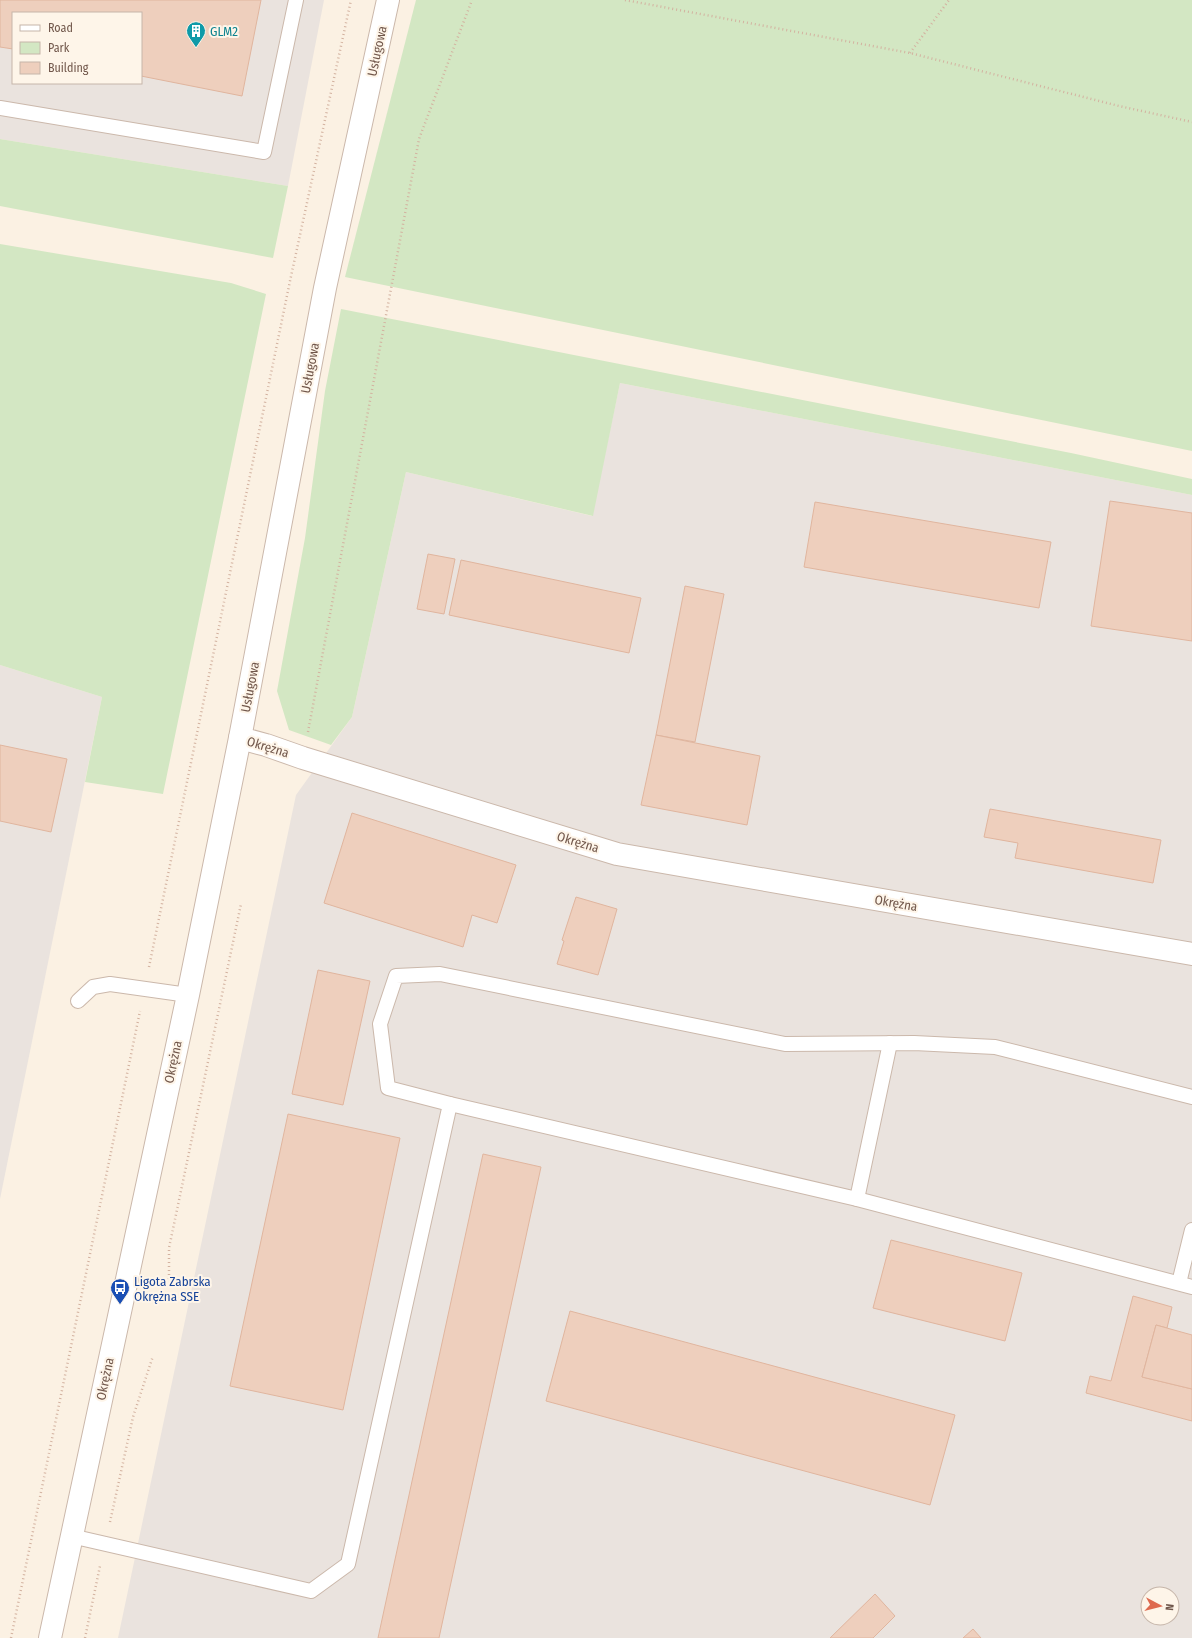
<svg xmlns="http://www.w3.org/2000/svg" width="1192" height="1638" viewBox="0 0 1192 1638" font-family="'Fira Sans Condensed',sans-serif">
	<rect width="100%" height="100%" fill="#fbf1e3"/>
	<g fill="#eae3de" fill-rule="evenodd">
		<path d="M 0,0 L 324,0 L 288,186 L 0,139 ZM 13,13 L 141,13 L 141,83 L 13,83 Z"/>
		<path d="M 620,383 L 1192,495 L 1192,1638 L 118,1638 L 296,795 L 352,717 L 406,472 L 592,516 ZM 1148,1594 L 1172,1594 L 1172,1618 L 1148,1618 Z"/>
		<polygon points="0,665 102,697 0,1199"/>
	</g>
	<g fill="#d3e7c3">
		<polygon points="416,0 1192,0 1192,451 345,277"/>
		<polygon points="0,139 288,186 273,258 0,206"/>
		<polygon points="0,244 231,283 266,294 163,794 85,782 102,697 0,665"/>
		<polygon points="341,309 1071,453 1192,479 1192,495 620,383 593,516 406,472 352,717 331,745 289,730 277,691 305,538 325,391"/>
	</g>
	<g fill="#eecfbd" stroke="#e0b59e">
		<polygon points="0,0 261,0 242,96 141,76 141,13 13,13 13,49 0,47"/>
		<polygon points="1110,501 1192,513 1192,641 1091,626"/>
		<polygon points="815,502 1051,542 1039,608 804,567"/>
		<polygon points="428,554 455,559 444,614 417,609"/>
		<polygon points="461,560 641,598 629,653 449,615"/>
		<polygon points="685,586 724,594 695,742 656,735"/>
		<polygon points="656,735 760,756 747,825 641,805"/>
		<polygon points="0,745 67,759 51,832 0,821"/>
		<polygon points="990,809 1161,840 1153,883 1015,858 1018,843 984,837"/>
		<polygon points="352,813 516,865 497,923 472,915 463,947 324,903"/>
		<polygon points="576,897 617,909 598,975 557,964 564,941 562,940"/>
		<polygon points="318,970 370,981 343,1105 292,1094"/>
		<polygon points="288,1114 400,1138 343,1410 230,1386"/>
		<polygon points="483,1154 541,1167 439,1638 378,1638"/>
		<polygon points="891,1240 1022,1273 1005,1341 873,1308"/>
		<polygon points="1133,1296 1172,1307 1167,1328 1156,1325 1142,1377 1192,1389 1192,1421 1086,1393 1090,1376 1111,1381"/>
		<polygon points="570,1311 955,1415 930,1505 546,1401"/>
		<polygon points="1156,1325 1192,1335 1192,1389 1142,1377"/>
		<polygon points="875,1594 895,1616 873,1638 830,1638"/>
		<polygon points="973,1629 981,1638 963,1638"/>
	</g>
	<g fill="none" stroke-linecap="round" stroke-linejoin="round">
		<defs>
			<g id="service">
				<polyline points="0,108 264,152 296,0"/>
				<polyline points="78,1001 93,987 110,984 188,995"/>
				<polyline points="450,1104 857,1199 1192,1287"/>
				<polyline points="857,1199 890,1043"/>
				<polyline points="1179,1283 1192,1230"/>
				<polyline points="71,1536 311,1591 348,1564 450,1104 388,1088 380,1024 396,976 440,974 785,1044 914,1043 995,1047 1192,1097"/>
			</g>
			<polyline id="minor" points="240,738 266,745 303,758 617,854 1192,954"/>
			<polyline id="tertiary" points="50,1638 188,995 240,738 325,288 388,0"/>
		</defs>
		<use href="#service" stroke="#cbb8ab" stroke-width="16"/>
		<use href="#minor" stroke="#cbb8ab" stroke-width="24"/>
		<use href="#tertiary" stroke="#cbb8ab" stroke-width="24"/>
		<g stroke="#d3b2a0" stroke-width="2.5" stroke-dasharray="1 3" stroke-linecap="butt">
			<polyline points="625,0 910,53 1119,106 1192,122"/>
			<polyline points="910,53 949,0"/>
			<polyline points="308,732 419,139 472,0"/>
			<polyline points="149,967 290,281 351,0"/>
			<polyline points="169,1279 169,1248 241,904"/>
			<polyline points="110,1522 133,1417 153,1356"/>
			<polyline points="11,1638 140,1011"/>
			<polyline points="85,1638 100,1566"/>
		</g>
		<use href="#service" stroke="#fff" stroke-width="14"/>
		<use href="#minor" stroke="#fff" stroke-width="22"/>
		<use href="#tertiary" stroke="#fff" stroke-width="22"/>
	</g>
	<defs>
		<symbol id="building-pin" viewBox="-11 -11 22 30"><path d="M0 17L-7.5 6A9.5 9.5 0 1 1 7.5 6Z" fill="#0f9aa8" stroke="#fef5e9"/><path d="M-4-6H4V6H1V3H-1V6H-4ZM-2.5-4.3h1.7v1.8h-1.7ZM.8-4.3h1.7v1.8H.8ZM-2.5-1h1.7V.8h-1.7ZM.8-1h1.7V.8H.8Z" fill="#fff"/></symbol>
		<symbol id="bus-pin" viewBox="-11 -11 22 30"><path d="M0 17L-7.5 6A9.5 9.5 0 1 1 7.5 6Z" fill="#1a4fb4" stroke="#fef5e9"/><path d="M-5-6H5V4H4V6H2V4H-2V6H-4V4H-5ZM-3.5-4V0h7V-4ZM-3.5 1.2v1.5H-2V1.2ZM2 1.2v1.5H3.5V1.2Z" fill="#fff"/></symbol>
	</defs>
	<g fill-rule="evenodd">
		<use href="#building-pin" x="185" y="20" width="22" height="30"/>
		<use href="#bus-pin" x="109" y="1277" width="22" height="30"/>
	</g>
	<g text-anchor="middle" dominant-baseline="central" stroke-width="4" stroke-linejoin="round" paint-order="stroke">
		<g font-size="13" fill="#0d838f" stroke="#fef5e9" text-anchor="start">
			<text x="210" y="31">GLM2</text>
		</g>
		<g font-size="13" fill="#71574b" stroke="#fef5e9">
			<text transform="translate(377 51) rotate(-78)">Usługowa</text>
			<text transform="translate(310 368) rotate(-79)">Usługowa</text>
			<text transform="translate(250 687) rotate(-79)">Usługowa</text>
			<text transform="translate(268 747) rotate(17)">Okrężna</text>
			<text transform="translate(578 842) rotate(17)">Okrężna</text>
			<text transform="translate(896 903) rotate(10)">Okrężna</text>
			<text transform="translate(173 1062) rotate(-78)">Okrężna</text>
			<text transform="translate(105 1379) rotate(-78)">Okrężna</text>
		</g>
		<g font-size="13" fill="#164399" stroke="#fef5e9" text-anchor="start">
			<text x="134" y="1281">Ligota Zabrska<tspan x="134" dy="15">Okrężna SSE</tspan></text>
		</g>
	</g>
	<rect x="12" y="12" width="130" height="72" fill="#fef5e9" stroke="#c6b6aa"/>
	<rect x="20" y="25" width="20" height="6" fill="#ffffff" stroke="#c6b6aa"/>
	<text x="48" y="32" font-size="12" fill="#71574b">Road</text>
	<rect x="20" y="42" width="20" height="12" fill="#d3e7c3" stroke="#c6b6aa"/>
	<text x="48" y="52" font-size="12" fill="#71574b">Park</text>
	<rect x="20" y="62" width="20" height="12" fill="#eecfbd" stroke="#c6b6aa"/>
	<text x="48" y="72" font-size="12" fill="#71574b">Building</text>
	<g transform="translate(1160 1606) rotate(97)"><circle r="19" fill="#fef5e9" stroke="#c6b6aa"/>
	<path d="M0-3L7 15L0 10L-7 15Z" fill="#de6a4f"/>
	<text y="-6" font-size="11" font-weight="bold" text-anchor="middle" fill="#71574b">N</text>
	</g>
</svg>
